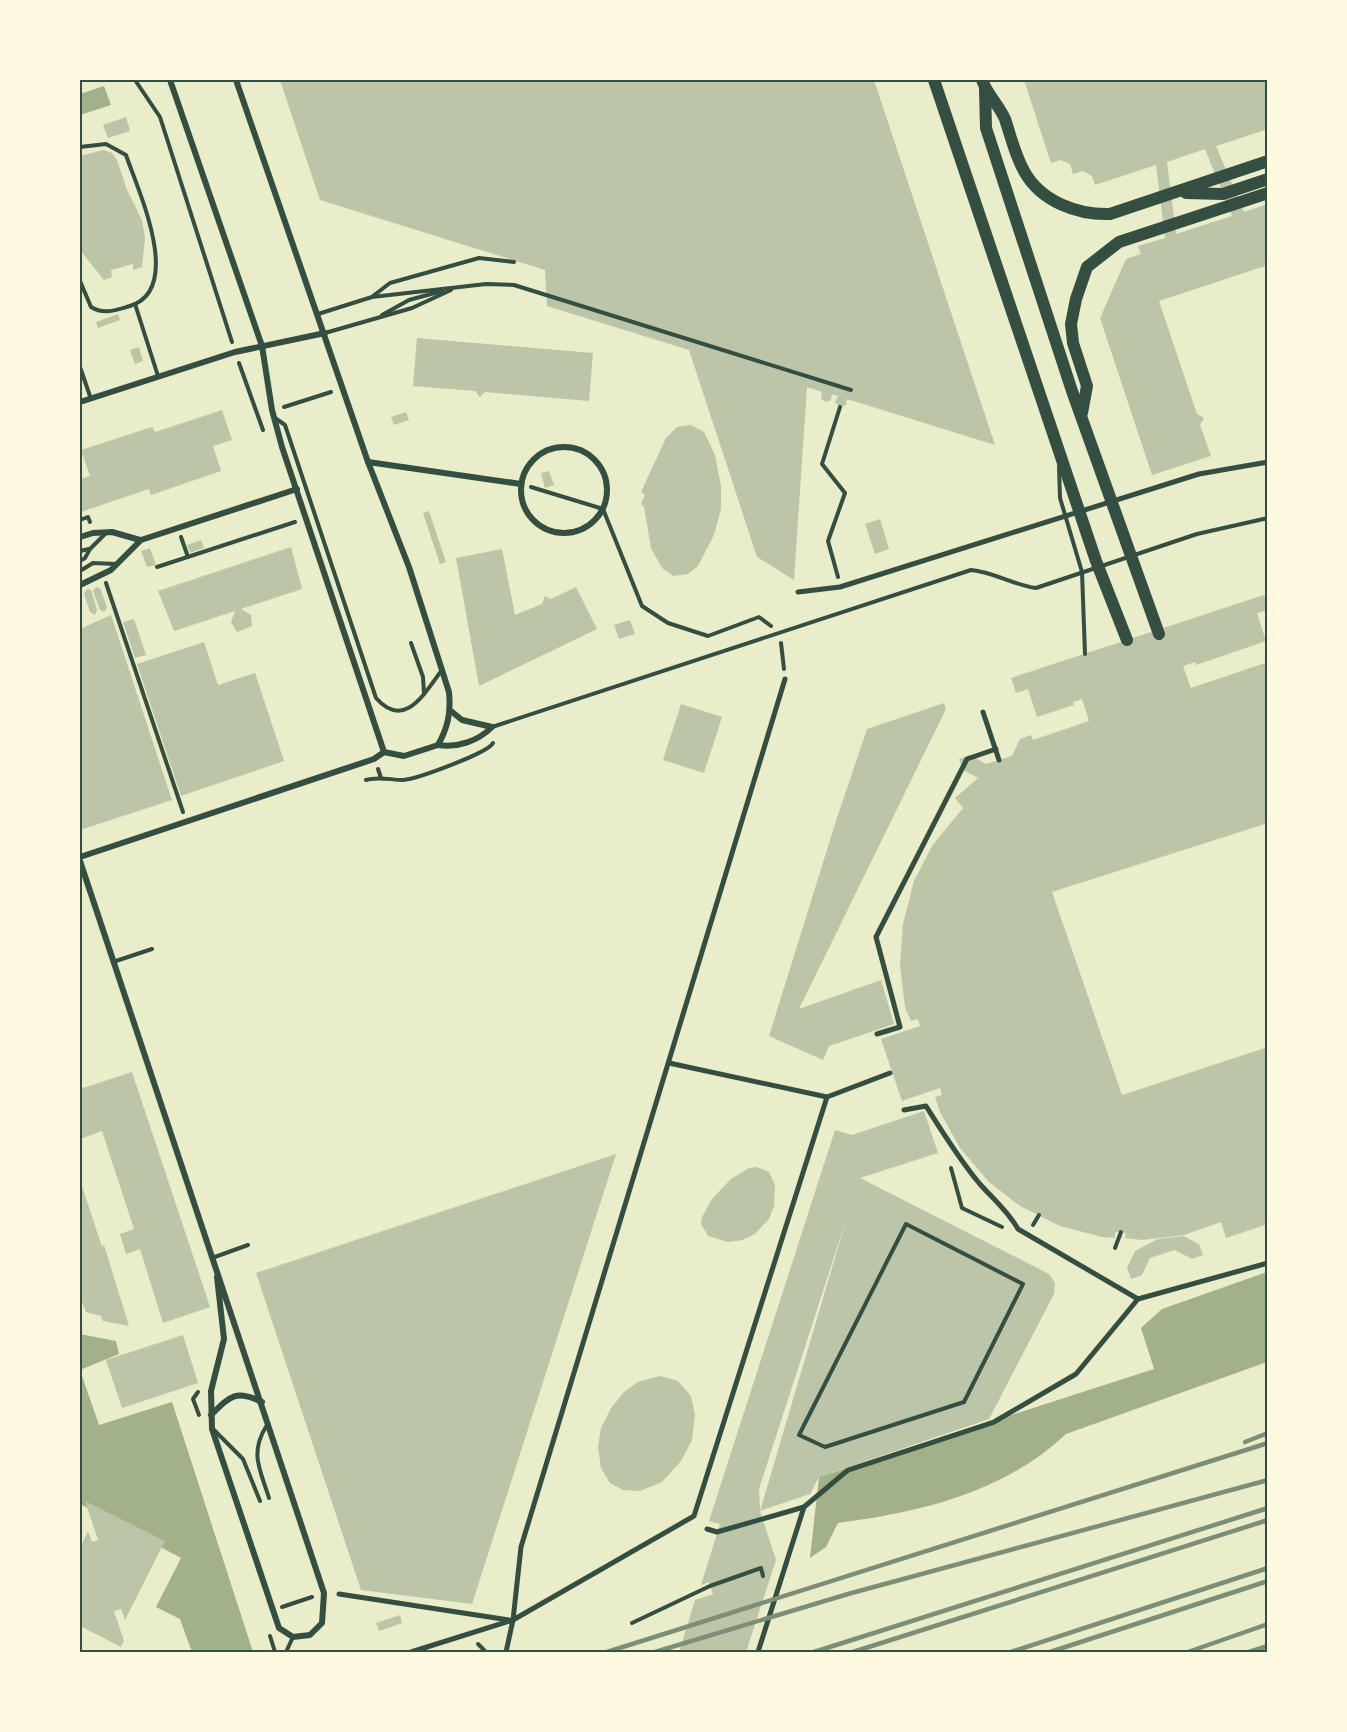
<svg xmlns="http://www.w3.org/2000/svg" width="1347" height="1732" viewBox="0 0 1347 1732" font-family="Mulish,sans-serif">
	<rect width="100%" height="100%" fill="#e9edc9"/>
	<g fill="#a3b18a">
		<polygon points="104,86 111,105 80,115 80,94"/>
		<path d="M 1267,1272 L 1267,1362 L 1066,1434 C 1003,1493 921,1512 838,1523 L 826,1547 L 810,1558 L 819,1477 L 1154,1369 L 1141,1328 L 1162,1309 Z"/>
		<polygon points="80,1334 116,1341 119,1354 80,1370 99,1425 172,1402 253,1652 192,1652 180,1619 156,1607 181,1558 80,1504"/>
	</g>
	<g fill="#bcc5a7" fill-rule="evenodd">
		<polygon points="280,80 874,80 995,445 847,399 846,405 840,407 835,402 838,396 832,394 831,400 826,402 821,399 822,392 807,387 794,580 757,557 689,350 547,306 545,270 320,200"/>
		<path d="M 1024,80 L 1268,80 L 1268,129 L 1216,146 L 1244,212 L 1268,204 L 1268,265 L 1159,301 L 1197,414 L 1204,418 L 1200,425 L 1211,456 L 1152,475 L 1100,318 L 1126,259 L 1141,254 L 1138,246 L 1165,238 L 1156,165 L 1095,185 L 1092,176 L 1083,171 L 1073,174 L 1070,164 L 1061,160 L 1051,163 ZM 1205,149 L 1232,216 L 1176,234 L 1167,162 Z"/>
		<polygon points="126,117 130,131 108,138 103,125"/>
		<polygon points="103,150 112,153 117,160 127,190 142,220 145,238 142,267 133,270 133,264 111,270 112,277 104,280 80,250 80,156"/>
		<polygon points="118,314 120,320 98,328 96,322"/>
		<polygon points="417,338 593,353 589,401 485,392 480,397 475,391 413,386"/>
		<polygon points="139,347 143,361 135,364 130,350"/>
		<polygon points="222,410 232,440 213,446 221,471 151,495 149,489 81,512 80,479 90,476 81,450 152,427 155,432"/>
		<polygon points="406,412 409,420 394,425 391,417"/>
		<polygon points="691,425 704,432 715,455 721,486 721,509 714,535 698,566 688,574 673,576 662,568 651,548 644,507 641,504 645,495 641,492 666,438 677,427"/>
		<polygon points="549,471 554,485 545,488 541,473"/>
		<polygon points="429,511 446,562 440,564 423,513"/>
		<polygon points="880,519 889,549 875,554 865,524"/>
		<polygon points="201,540 204,548 190,553 187,545"/>
		<polygon points="291,547 302,589 241,609 251,615 252,626 237,632 231,622 235,611 174,631 158,591"/>
		<polygon points="150,548 156,565 147,567 141,551"/>
		<polygon points="502,549 515,615 542,604 545,596 551,599 576,587 597,629 479,686 456,558"/>
		<polygon points="96,587 100,588 107,607 104,612 100,610 93,591"/>
		<polygon points="87,589 91,590 97,610 95,615 90,612 84,594"/>
		<polygon points="1264,595 1268,610 1257,613 1266,641 1196,665 1195,662 1183,666 1191,688 1268,662 1268,823 1052,892 1122,1095 1268,1047 1268,1224 1226,1238 1221,1222 1184,1235 1142,1240 1125,1238 1126,1233 1115,1232 1115,1238 1102,1237 1060,1226 1020,1206 989,1182 960,1148 940,1112 935,1097 942,1095 940,1088 902,1101 881,1039 920,1026 918,1019 911,1021 905,1007 900,965 903,924 914,881 932,846 963,808 955,798 978,778 963,770 959,759 970,755 986,764 1012,756 1020,739 1031,735 1033,740 1089,721 1082,699 1073,702 1074,705 1037,717 1028,689 1016,693 1011,678"/>
		<polygon points="111,615 172,800 80,830 80,629"/>
		<polygon points="134,619 146,655 135,658 123,622"/>
		<polygon points="630,620 635,634 619,639 614,625"/>
		<polygon points="204,642 218,685 255,673 284,761 181,796 137,664"/>
		<polygon points="944,703 946,709 799,1009 881,980 894,1024 829,1046 823,1060 769,1036 836,821 867,729"/>
		<polygon points="681,704 722,717 704,773 663,760"/>
		<polygon points="132,1072 210,1307 163,1323 140,1249 126,1254 120,1234 134,1229 102,1131 80,1139 80,1089"/>
		<polygon points="924,1111 938,1153 860,1178 1049,1274 1055,1283 1054,1294 989,1419 819,1477 810,1494 760,1511 847,1217 759,1489 760,1511 776,1560 746,1652 679,1652 695,1600 713,1594 709,1582 701,1585 720,1524 709,1521 835,1130 852,1135"/>
		<polygon points="616,1154 472,1604 361,1590 256,1273"/>
		<polygon points="756,1167 769,1172 775,1185 774,1206 769,1219 755,1234 742,1240 728,1242 708,1236 701,1224 702,1217 712,1199 731,1179 749,1168"/>
		<polygon points="81,1183 102,1247 104,1245 129,1326 103,1321 101,1316 86,1312 80,1297"/>
		<polygon points="1183,1236 1199,1244 1203,1255 1192,1259 1175,1250 1150,1258 1142,1275 1131,1279 1127,1268 1135,1251 1158,1239"/>
		<polygon points="183,1335 198,1383 122,1408 106,1360"/>
		<polygon points="660,1376 678,1381 691,1396 695,1415 692,1440 681,1461 662,1482 640,1491 623,1490 610,1483 601,1468 598,1447 601,1428 611,1408 624,1392 638,1382"/>
		<polygon points="85,1501 165,1541 125,1620 121,1609 114,1611 124,1641 121,1647 80,1626 80,1548 88,1531 92,1542 98,1540"/>
		<polygon points="400,1615 402,1623 379,1631 376,1623"/>
	</g>
	<g fill="none" stroke-linecap="round" stroke-linejoin="round">
		<g stroke="#344e41" stroke-width="4">
			<polyline points="135,80 160,117 232,342"/>
			<polyline points="239,363 263,430"/>
			<polyline points="284,407 331,392"/>
			<polyline points="531,487 603,509 642,606 668,623 708,636 759,617 771,626"/>
			<polyline points="80,520 88,517 90,522"/>
			<polyline points="181,537 188,557"/>
			<polyline points="157,567 295,522"/>
			<polyline points="838,577 828,541 845,493 822,464 840,407"/>
			<polyline points="106,583 183,812"/>
			<polyline points="781,643 784,669"/>
			<polyline points="378,769 381,778"/>
			<path d="M 366,780 C 378,776 391,780 403,780 C 417,779 488,753 493,743"/>
			<polyline points="951,1168 962,1208 1002,1227"/>
			<polygon points="906,1224 1023,1284 964,1402 825,1447 799,1435"/>
			<polyline points="1033,1225 1039,1215"/>
			<polyline points="198,1392 193,1399 199,1415"/>
			<polyline points="282,1607 312,1597"/>
			<polyline points="632,1623 710,1586 761,1568 763,1576"/>
			<polyline points="270,1636 275,1652"/>
			<polyline points="478,1644 486,1652"/>
		</g>
		<g stroke="#344e41" stroke-width="4">
			<path d="M 80,147 L 106,144 L 126,155 C 137,188 185,289 130,306 C 116,310 104,315 91,307 L 80,281"/>
			<polyline points="373,296 390,283 479,258 514,262"/>
			<polyline points="135,304 158,376"/>
			<polyline points="318,314 372,297 486,284 514,285 851,390"/>
			<polyline points="382,315 409,300 442,291"/>
			<polyline points="325,333 412,308 451,290"/>
			<polyline points="80,367 91,399"/>
			<path d="M 275,418 L 285,425 L 376,698 C 405,731 425,692 442,670"/>
			<polyline points="1059,467 1060,498 1082,572 1085,654"/>
			<polyline points="80,551 89,549"/>
			<polyline points="80,561 85,558 90,549 106,533"/>
			<polyline points="80,571 93,563 116,564"/>
			<polyline points="411,643 423,677 424,694"/>
			<path d="M 492,727 L 971,570 C 994,572 1013,585 1036,588 L 1197,534 L 1268,518"/>
			<polyline points="113,962 152,949"/>
			<polyline points="1115,1248 1121,1232"/>
			<polyline points="212,1258 248,1245"/>
			<path d="M 267,1425 C 249,1453 260,1469 269,1498"/>
			<polyline points="213,1429 243,1459 260,1501"/>
			<polyline points="286,1652 293,1637"/>
		</g>
		<g stroke="#344e41" stroke-width="5">
			<polyline points="798,592 840,587 1199,474 1268,462"/>
			<polyline points="983,712 999,760"/>
			<polyline points="877,1034 900,1027 876,937 967,759 996,749"/>
			<polyline points="669,1063 827,1097"/>
			<path d="M 904,1110 L 926,1106 C 943,1133 959,1159 979,1183 C 993,1199 1008,1211 1018,1229 L 1138,1299 L 1268,1263"/>
			<polyline points="707,1529 717,1532 804,1507 848,1470 994,1422 1076,1374 1138,1299"/>
			<polyline points="339,1594 509,1620"/>
			<polyline points="411,1652 513,1620 694,1516 827,1097 890,1073"/>
			<polyline points="506,1652 513,1620 521,1547 785,679"/>
			<polyline points="758,1652 804,1507"/>
		</g>
		<g stroke="#344e41" stroke-width="6">
			<polyline points="170,80 262,346 272,410 282,447 384,752"/>
			<path d="M 236,80 L 368,462 L 409,567 L 449,692 C 451,713 448,727 438,745 L 404,756 L 384,752"/>
			<polyline points="80,402 235,352 325,333"/>
			<circle cx="564" cy="490" r="43"/>
			<polyline points="368,462 521,484"/>
			<polyline points="80,537 93,533 112,532 140,540"/>
			<polyline points="80,585 111,570 141,540 297,489"/>
			<path d="M 438,745 C 458,748 478,741 492,727 L 462,720 L 451,711"/>
			<polyline points="80,857 374,759 384,752"/>
			<polyline points="80,861 324,1593 322,1623 310,1635 293,1637 279,1628 212,1429 211,1391 224,1339 217,1277"/>
			<path d="M 211,1415 C 230,1396 236,1389 262,1402"/>
		</g>
		<g stroke="#344e41" stroke-width="12">
			<polyline points="934,80 1096,561 1127,640"/>
			<polyline points="985,89 986,128 1072,391 1159,634"/>
			<polyline points="1082,413 1087,386 1073,343 1071,324 1076,299 1087,267 1119,242 1268,193"/>
		</g>
		<g stroke="#344e41" stroke-width="12">
			<path d="M 982,80 C 987,94 999,105 1005,119 C 1011,137 1015,155 1024,171 C 1041,202 1078,215 1110,214 L 1268,161"/>
			<polyline points="1186,193 1223,194 1268,179"/>
		</g>
		<g stroke="#7c8e77" stroke-width="4.5">
			<polyline points="1245,1442 1268,1433"/>
			<polyline points="607,1652 1268,1443"/>
			<polyline points="655,1652 848,1594 1268,1480"/>
			<polyline points="814,1652 1268,1508"/>
			<polyline points="853,1652 1268,1520"/>
			<polyline points="1011,1652 1268,1568"/>
			<polyline points="1050,1652 1268,1581"/>
			<polyline points="1188,1652 1268,1624"/>
			<polyline points="1249,1652 1268,1646"/>
		</g>
	</g>
	<rect width="1347" height="1732" fill="none" stroke="#fefae0" stroke-width="162"/>
	<rect x="81" y="81" width="1185" height="1570" fill="none" stroke="#344e41" stroke-width="2"/>
</svg>
